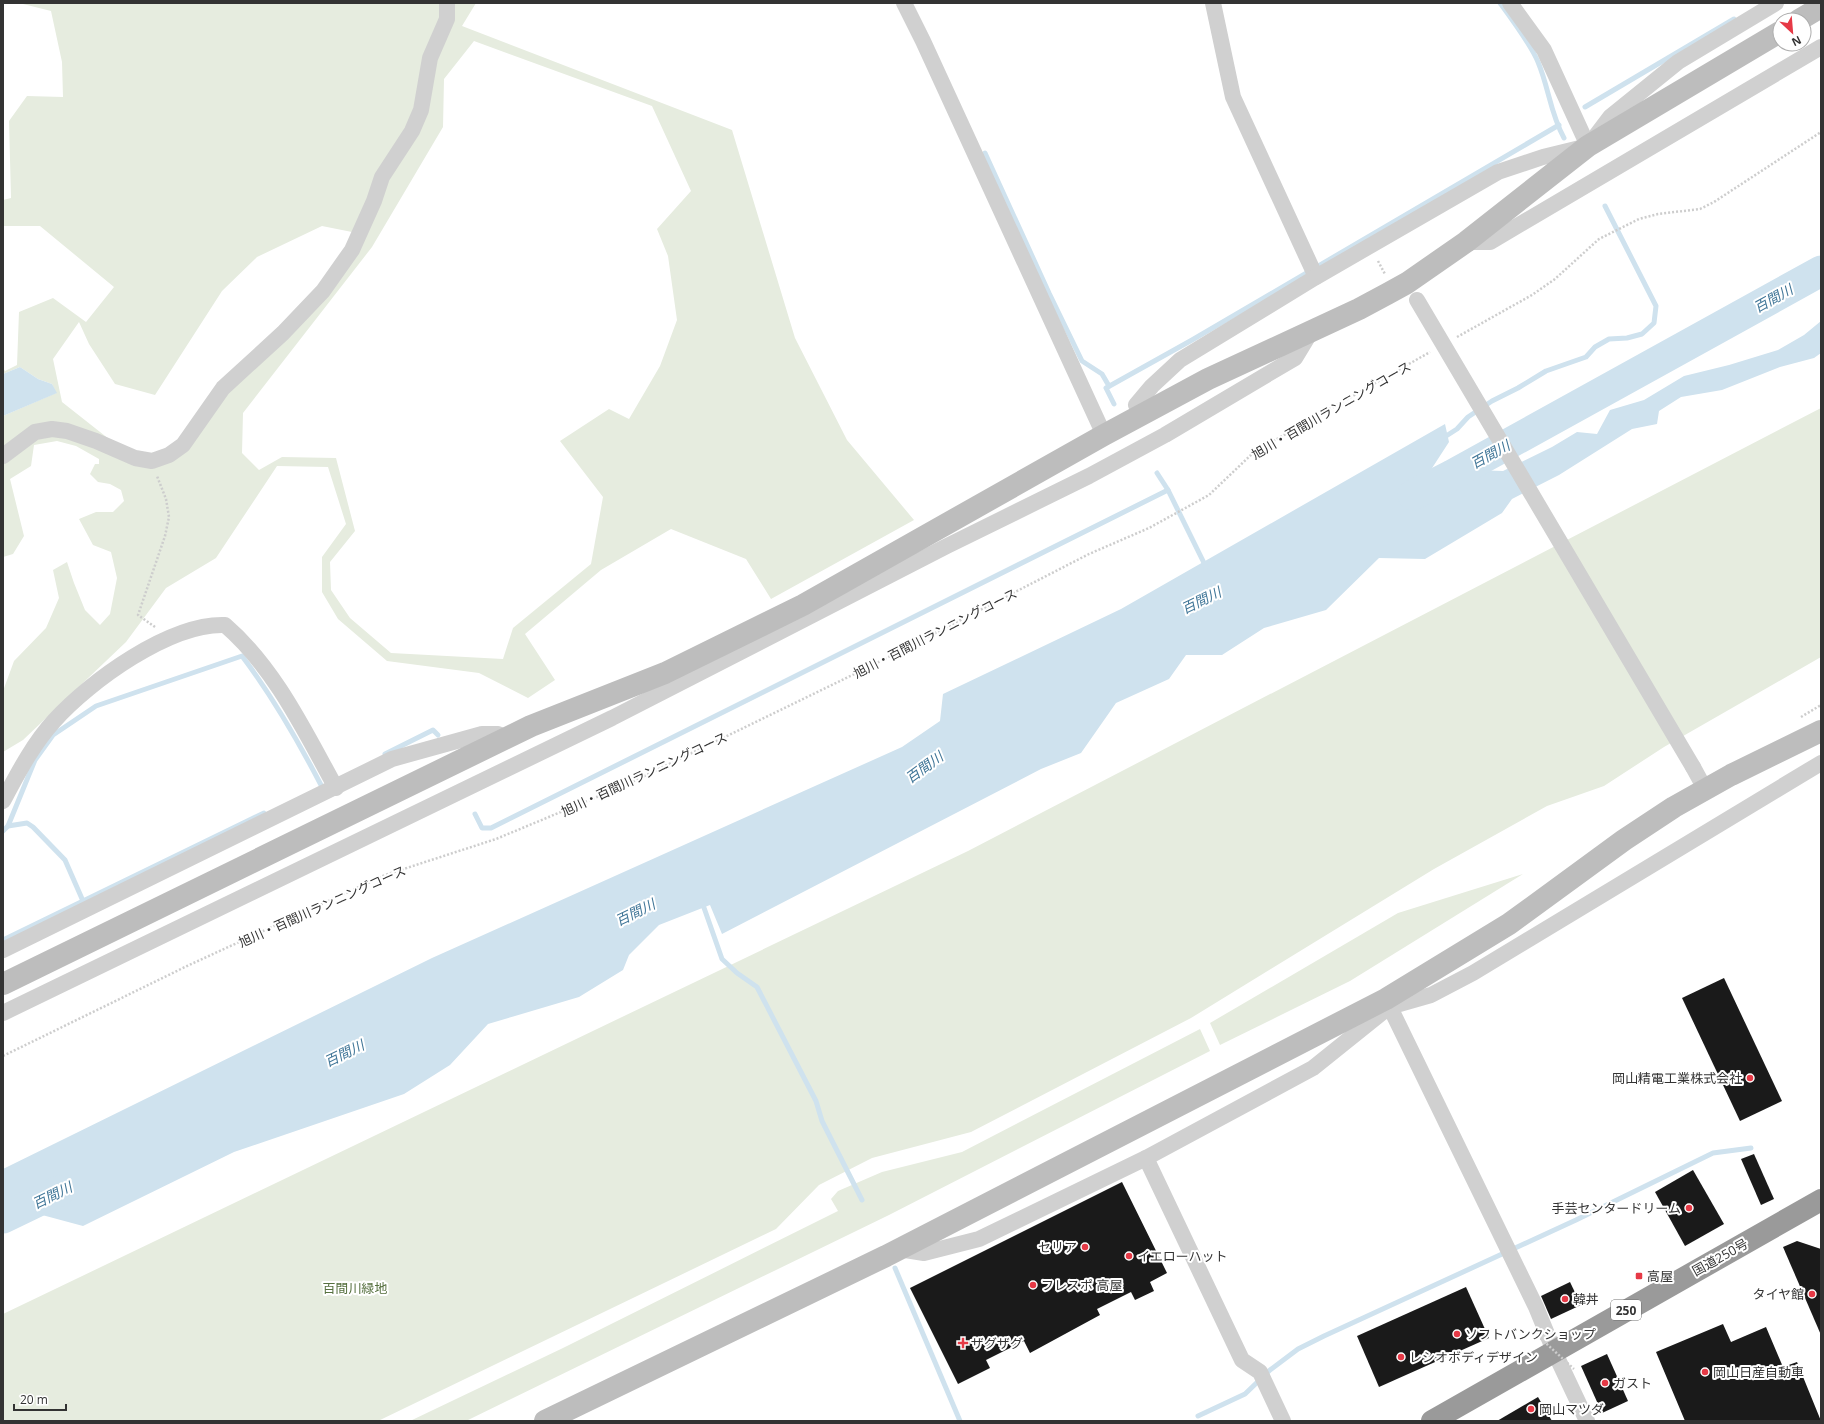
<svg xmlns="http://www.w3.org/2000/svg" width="1824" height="1424" viewBox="0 0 1824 1424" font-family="'Open Sans','Noto Sans JP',sans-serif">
	<rect width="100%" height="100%" fill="#fff"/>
	<g fill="#e6ecdf" fill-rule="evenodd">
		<path d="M 19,3 L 476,3 L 462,26 L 732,130 L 795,338 L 847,440 L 914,520 L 771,599 L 746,559 L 671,529 L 601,570 L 525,634 L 555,680 L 528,698 L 479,673 L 387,661 L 338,619 L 322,592 L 322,557 L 346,524 L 328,467 L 277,466 L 216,558 L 166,588 L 126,642 L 23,740 L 3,752 L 3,691 L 14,661 L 46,628 L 59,598 L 53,570 L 67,562 L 74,583 L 85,610 L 100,625 L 110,614 L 117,578 L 111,552 L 93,545 L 79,519 L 96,512 L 113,512 L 124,501 L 121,490 L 110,484 L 98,482 L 90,474 L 95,464 L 99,464 L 99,459 L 76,446 L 57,441 L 34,445 L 31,466 L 10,479 L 24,536 L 13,554 L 3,557 L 3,416 L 56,393 L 52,384 L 38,379 L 20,367 L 3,374 L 3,368 L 5,371 L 17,365 L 19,312 L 53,298 L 86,322 L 114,287 L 40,226 L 3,226 L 3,200 L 11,198 L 9,121 L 27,96 L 63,97 L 62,62 L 51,11 ZM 474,41 L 652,106 L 691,191 L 657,229 L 668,256 L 677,320 L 660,366 L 629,419 L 609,409 L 560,441 L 603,497 L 591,564 L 513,628 L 503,659 L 391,653 L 350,618 L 331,590 L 330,562 L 355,531 L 336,458 L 282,457 L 259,470 L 242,453 L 243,413 L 372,247 L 443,127 L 444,79 ZM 322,226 L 352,232 L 343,255 L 301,306 L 172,449 L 141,455 L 114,443 L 62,402 L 53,359 L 79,322 L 89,344 L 115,384 L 155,395 L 222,291 L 257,257 Z"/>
		<polygon points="1821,408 1821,657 1664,747 1604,786 1547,806 1434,869 1191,1018 971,1132 872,1158 819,1185 776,1229 378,1421 3,1421 3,1314 968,851"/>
		<polygon points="1523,874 1350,981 1220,1045 1210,1023 1398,913"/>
		<polygon points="1200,1029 1210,1051 889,1215 466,1421 410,1421 563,1348 838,1211 831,1199 838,1191 882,1172 962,1152"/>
	</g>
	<g fill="#cfe2ee">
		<polygon points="1821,321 1821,353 1814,358 1780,367 1722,390 1681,397 1659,411 1657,424 1632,429 1559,475 1512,499 1502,513 1425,559 1379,558 1326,610 1264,628 1222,655 1186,655 1169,679 1116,703 1081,753 1041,769 722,934 710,905 659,925 629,955 623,970 579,997 488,1024 450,1065 404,1094 234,1152 83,1226 5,1205 3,1206 3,1169 432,958 902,747 940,721 943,694 1121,609 1445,424 1449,442 1423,482 1474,470 1503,471 1552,447 1577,432 1597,434 1610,410 1644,400 1684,376 1729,365 1778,350 1804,335"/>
		<polygon points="20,367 38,379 52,384 57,393 3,416 3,374"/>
	</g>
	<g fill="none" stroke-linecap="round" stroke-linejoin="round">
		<g stroke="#cfe2ee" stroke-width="5">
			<path d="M 1500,3 C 1511,18 1531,45 1538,62 C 1549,88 1550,113 1564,138"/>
			<polyline points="1585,107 1734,19"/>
			<polyline points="985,153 1049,293 1082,361 1102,374 1109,386"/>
			<polyline points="1114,404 1106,388 1192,340 1559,125"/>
			<polyline points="1443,438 1457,429 1468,417 1492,401 1518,388 1546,371 1586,357 1595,347 1609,339 1627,338 1642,334 1654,323 1656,306 1605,206"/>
			<polyline points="1157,473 1168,490 1206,567"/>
			<polyline points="385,754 433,730 438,735"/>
			<polyline points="475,814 482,828 491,828 1168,490"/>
			<polyline points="8,826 27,823 33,827 65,860 83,901"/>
			<path d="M 3,831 L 8,826 L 35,760 L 53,735 L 96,706 L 242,656 C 273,697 297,739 321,785"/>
			<polyline points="702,902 722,959 737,973 757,987 816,1101 822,1121 862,1200"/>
			<polyline points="3,940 264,813"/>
			<polyline points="895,1268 960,1421"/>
			<polyline points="1198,1416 1245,1394 1270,1370 1298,1349 1324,1336 1576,1220 1713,1153 1751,1148"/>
		</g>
		<g stroke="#cfe2ee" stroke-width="31">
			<polyline points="1413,495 1452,475 1821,271"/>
			<polyline points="3,1218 59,1191"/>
		</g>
	</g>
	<g fill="#1a1a1a">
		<polygon points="1724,978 1782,1101 1740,1121 1682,998"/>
		<polygon points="1754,1154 1774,1199 1761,1205 1741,1159"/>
		<polygon points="1693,1170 1724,1224 1685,1246 1655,1192"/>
		<polygon points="1122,1182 1167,1273 1150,1282 1154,1291 1135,1300 1131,1292 1097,1309 1100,1315 1030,1353 1024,1341 986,1360 990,1368 958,1384 910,1288"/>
		<polygon points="1797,1241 1821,1249 1821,1335 1783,1247"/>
		<polygon points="1570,1282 1581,1305 1551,1319 1541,1296"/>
		<polygon points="1466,1287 1489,1338 1379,1387 1357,1336"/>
		<polygon points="1723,1324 1731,1342 1766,1327 1783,1367 1797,1362 1821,1421 1685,1421 1656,1352"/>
		<polygon points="1607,1354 1628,1401 1602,1413 1581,1366"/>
		<polygon points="1538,1397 1552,1421 1497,1421"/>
	</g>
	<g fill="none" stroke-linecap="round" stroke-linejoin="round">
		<g stroke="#cdcdcd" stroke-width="2.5" stroke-dasharray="2 2" stroke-linecap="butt">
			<polyline points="1378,261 1385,274"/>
			<polyline points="1457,337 1532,295 1555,279 1599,239 1639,219 1658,214 1700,209 1714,202 1821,132"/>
			<polyline points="155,627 138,615 165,536 169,517 166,499 157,476"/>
			<polyline points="1801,717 1821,705"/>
			<polyline points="3,1056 187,966 385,875 496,839 628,784 873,665 1089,554 1149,528 1209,495 1254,452 1430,352"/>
		</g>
		<g stroke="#d0d0d0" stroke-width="16">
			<polyline points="904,3 923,41 1104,435"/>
			<polyline points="1213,3 1233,97 1316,277"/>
			<polyline points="1510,3 1544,50 1588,146"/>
			<polyline points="1466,242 1490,242 1821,47"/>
			<polyline points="1141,416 1136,405 1152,386 1180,360 1316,277 1498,172 1543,157 1588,146 1610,117 1678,62 1776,3"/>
			<polyline points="3,456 35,432 52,429 67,431 96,441 135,458 152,461 169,455 183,445 223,388 283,333 323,291 352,250 374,201 382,177 412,131 421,110 430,58 447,19 447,3"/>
			<polyline points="1693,767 1705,789"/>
			<path d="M 3,801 C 18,773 33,744 54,721 C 90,681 170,623 225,625 C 275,668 305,732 336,788"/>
			<polyline points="3,950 392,759 482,734 498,734 507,738"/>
			<polyline points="1386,999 1536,1307 1554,1351 1587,1421"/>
			<polyline points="3,1013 612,718 947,546 1089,476 1165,435 1295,358 1312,330"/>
			<polyline points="1146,1158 1242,1360 1260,1372 1283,1421"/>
			<polyline points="899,1249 924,1253 979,1239 1146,1158 1313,1068 1389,1007 1431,995 1473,973 1821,763"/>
		</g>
		<g stroke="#bdbdbd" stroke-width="22">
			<polyline points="1799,20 1821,7"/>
			<polyline points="3,984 531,726 665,673 803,605 1104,435 1208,379 1359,309 1387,294 1407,283 1466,242 1588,146 1780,32"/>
			<polyline points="545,1421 886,1256 1386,999 1509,924 1624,840 1674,807 1731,775 1821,731"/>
		</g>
		<polyline stroke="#9a9a9a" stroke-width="22" points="1432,1421 1821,1200"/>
		<polyline stroke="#cdcdcd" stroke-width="2.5" stroke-dasharray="2 2" stroke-linecap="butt" points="1536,1332 1538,1336 1574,1369"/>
		<polyline stroke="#d0d0d0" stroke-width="16" points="1417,300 1693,767"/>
	</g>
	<g fill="#e63946" stroke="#fff" stroke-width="1.5">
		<circle cx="1750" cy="1078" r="4"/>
		<circle cx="1689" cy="1208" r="4"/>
		<circle cx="1085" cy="1247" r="4"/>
		<circle cx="1129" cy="1256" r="4"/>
		<rect x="1635" y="1272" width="8" height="8" rx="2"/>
		<circle cx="1033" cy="1285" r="4"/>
		<circle cx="1812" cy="1294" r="4"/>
		<circle cx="1565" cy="1299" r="4"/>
		<circle cx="1457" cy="1334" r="4"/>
		<path d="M961 1337h4v4h4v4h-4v4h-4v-4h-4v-4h4z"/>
		<circle cx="1401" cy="1357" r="4"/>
		<circle cx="1705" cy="1372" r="4"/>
		<circle cx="1605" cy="1383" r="4"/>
		<circle cx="1531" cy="1409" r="4"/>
	</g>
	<g text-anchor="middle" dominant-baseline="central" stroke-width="4" stroke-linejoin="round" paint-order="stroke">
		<rect fill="#fff" stroke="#707070" stroke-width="1" x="1611" y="1300" width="30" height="20" rx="3"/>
		<g font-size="12" font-weight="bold" fill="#333">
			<text x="1626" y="1310">250</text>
		</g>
		<g font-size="13" fill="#333" stroke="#fff">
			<text transform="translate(1331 410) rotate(-30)">旭川・百間川ランニングコース</text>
			<text transform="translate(935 633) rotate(-27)">旭川・百間川ランニングコース</text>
			<text transform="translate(644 774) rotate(-25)">旭川・百間川ランニングコース</text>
			<text transform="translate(322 906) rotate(-24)">旭川・百間川ランニングコース</text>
			<text transform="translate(1720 1257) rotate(-29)">国道250号</text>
		</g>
		<g font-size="13" fill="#333" stroke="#fff" text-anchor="start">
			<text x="1742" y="1078" text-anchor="end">岡山精電工業株式会社</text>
			<text x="1681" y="1208" text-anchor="end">手芸センタードリーム</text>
			<text x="1077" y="1247" text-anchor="end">セリア</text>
			<text x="1137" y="1256">イエローハット</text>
			<text x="1647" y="1276">高屋</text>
			<text x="1041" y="1285">フレスポ 高屋</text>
			<text x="1804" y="1294" text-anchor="end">タイヤ館</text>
			<text x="1573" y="1299">韓丼</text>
			<text x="1465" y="1334">ソフトバンクショップ</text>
			<text x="971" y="1343">ザグザグ</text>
			<text x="1409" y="1357">レシオボディデザイン</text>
			<text x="1713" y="1372">岡山日産自動車</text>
			<text x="1613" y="1383">ガスト</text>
			<text x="1539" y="1409">岡山マツダ</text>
		</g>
		<g font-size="13" fill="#56703f" stroke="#fff">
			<text x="355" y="1288">百間川緑地</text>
		</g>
		<g font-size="14" font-style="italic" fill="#3f7597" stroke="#fff">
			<text transform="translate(1773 298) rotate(-29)">百間川</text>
			<text transform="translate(1490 454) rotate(-29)">百間川</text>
			<text transform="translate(1201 600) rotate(-26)">百間川</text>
			<text transform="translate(924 767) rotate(-36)">百間川</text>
			<text transform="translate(635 912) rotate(-26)">百間川</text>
			<text transform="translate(344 1053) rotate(-26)">百間川</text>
			<text transform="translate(52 1195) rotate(-26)">百間川</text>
		</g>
	</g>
	<rect width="1824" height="1424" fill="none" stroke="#333333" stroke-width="8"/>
	<g transform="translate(1792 32) rotate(154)"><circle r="19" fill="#ffffff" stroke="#adadad"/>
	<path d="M0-3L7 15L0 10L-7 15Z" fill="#e63946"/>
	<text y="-6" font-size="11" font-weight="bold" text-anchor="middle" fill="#333333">N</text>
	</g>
	<path d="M14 1404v6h52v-6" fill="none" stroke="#333333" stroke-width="2"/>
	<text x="20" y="1404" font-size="12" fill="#333333" stroke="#ffffff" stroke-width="3" paint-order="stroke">20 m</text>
</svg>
